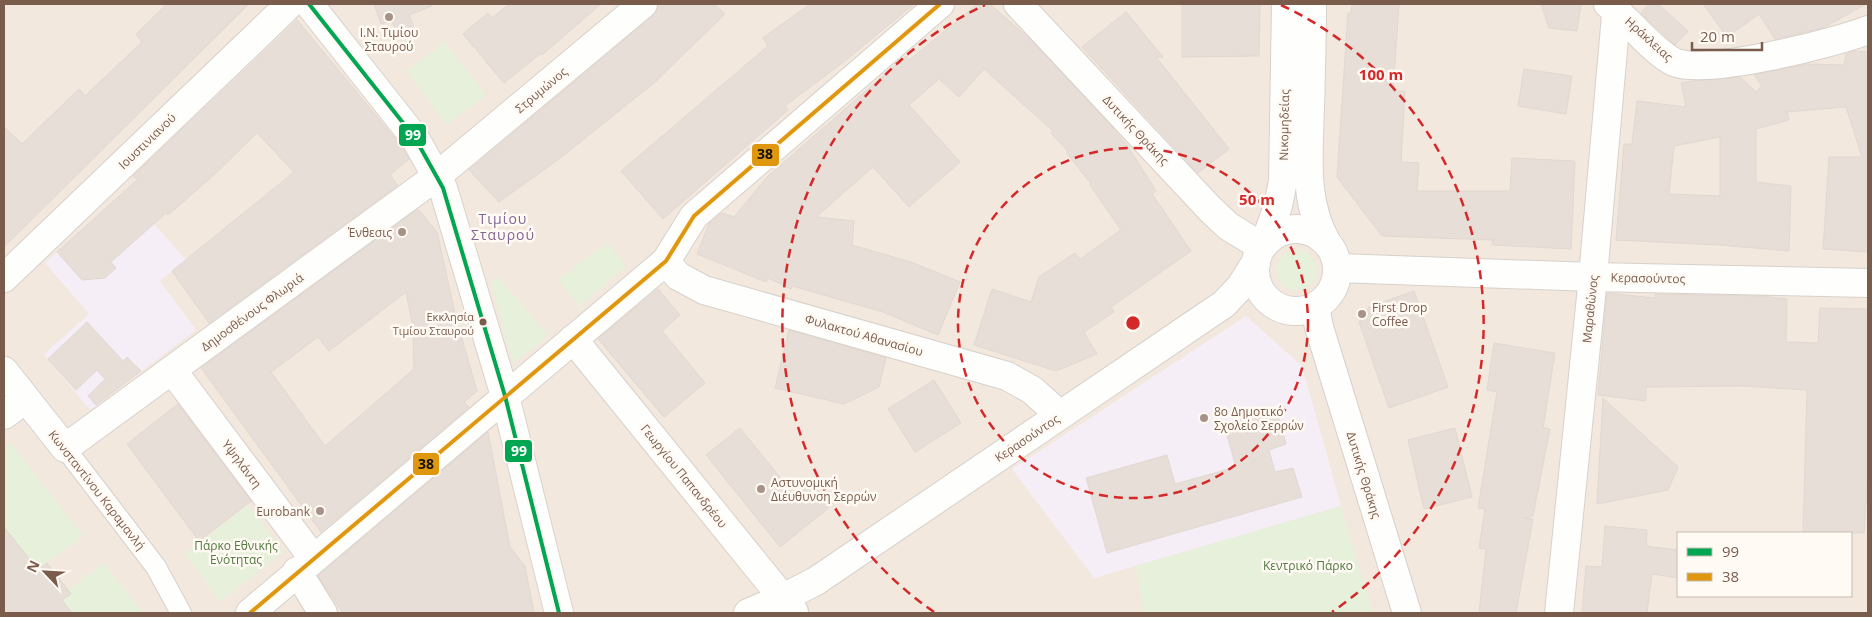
<svg xmlns="http://www.w3.org/2000/svg" width="1872" height="617" viewBox="0 0 1872 617" font-family="'Open Sans',sans-serif">
	<rect width="100%" height="100%" fill="#f9f5f0"/>
	<path fill="#f2e8de" fill-rule="evenodd" d="M 4,4 L 1868,4 L 1868,613 L 4,613 ZM 1678,533 L 1851,533 L 1851,596 L 1678,596 Z"/>
	<g fill="#f6eef6">
		<polygon points="125,191 186,260 160,281 196,330 90,410 44,354 89,314 45,263"/>
		<polygon points="1246,316 1302,366 1341,506 1094,578 1012,469"/>
	</g>
	<g fill="#e7f0db">
		<polygon points="445,42 486,95 447,125 406,71"/>
		<polygon points="607,243 626,266 580,306 558,280"/>
		<circle cx="1297" cy="270" r="20"/>
		<polygon points="498,277 548,335 513,364 491,282"/>
		<polygon points="11,443 83,536 38,570 4,527 4,449"/>
		<polygon points="248,505 284,552 220,601 185,554"/>
		<polygon points="1341,506 1373,613 1144,613 1136,566"/>
		<polygon points="104,563 141,610 142,613 72,613 62,600 70,594 68,590"/>
	</g>
	<g fill="#e6ded7" stroke="#e2d8d2" fill-rule="evenodd">
		<polygon points="167,4 249,4 4,247 4,127 22,144 79,89 85,96 142,42 136,34"/>
		<polygon points="374,4 431,4 432,6 409,15 416,33 399,39 392,21 381,24"/>
		<polygon points="509,4 601,4 542,55 541,53 504,83 463,34 488,13 492,18"/>
		<polygon points="658,4 714,4 725,14 655,82 559,159 499,202 469,170 653,16"/>
		<polygon points="810,4 914,4 846,60 785,106 788,110 663,219 621,171 768,46 763,38"/>
		<polygon points="978,4 990,4 1032,41 1113,128 1129,148 1156,191 1152,194 1191,251 1111,307 1114,312 1084,332 1097,354 1056,371 974,345 992,289 1031,302 1039,277 1075,253 1080,259 1121,230 1090,185 1091,184 1066,152 1068,151 1051,133 1053,131 984,69 959,97 939,79 909,105 960,162 909,207 873,167 816,217 854,221 852,245 911,262 960,282 938,335 883,312 792,286 791,289 768,278 766,282 697,254 709,224 722,213 734,217 768,176 906,56 909,60"/>
		<polygon points="1182,4 1260,4 1259,56 1182,57"/>
		<polygon points="1352,4 1399,4 1393,91 1405,91 1401,162 1419,163 1417,191 1510,191 1512,158 1575,161 1571,249 1492,245 1493,240 1382,236 1337,177 1348,13 1351,13"/>
		<polygon points="1541,4 1581,4 1577,31 1549,28"/>
		<polygon points="1649,4 1658,4 1688,31 1675,45 1641,13"/>
		<polygon points="1703,4 1866,4 1823,28 1775,39 1759,14 1727,37"/>
		<polygon points="1126,12 1163,57 1156,57 1229,149 1198,173 1082,47"/>
		<polygon points="297,20 402,147 409,159 390,175 398,185 209,323 172,271 294,172 257,133 215,174 168,215 166,213 111,262 116,268 105,278 82,280 57,252 137,180 133,176"/>
		<path d="M 1853,51 L 1868,52 L 1868,252 L 1823,249 L 1829,157 L 1862,157 L 1846,107 L 1787,112 L 1789,120 L 1756,129 L 1756,182 L 1791,186 L 1789,251 L 1719,245 L 1616,240 L 1624,144 L 1632,144 L 1637,101 L 1686,107 L 1681,83 L 1692,81 L 1740,77 L 1756,92 L 1762,86 L 1754,75 L 1808,64 L 1844,65 L 1846,54 ZM 1720,137 L 1720,196 L 1669,194 L 1674,146 Z"/>
		<polygon points="1524,69 1572,76 1566,114 1518,106"/>
		<path d="M 418,209 L 437,232 L 456,318 L 477,391 L 464,402 L 469,407 L 321,532 L 201,368 ZM 406,292 L 413,327 L 414,369 L 325,446 L 271,372 L 318,337 L 329,351 Z"/>
		<polygon points="658,289 680,315 662,331 705,383 664,417 598,339"/>
		<polygon points="1414,291 1448,387 1389,408 1359,322 1369,307"/>
		<polygon points="1607,293 1655,298 1655,294 1761,296 1787,299 1786,342 1818,343 1820,308 1868,309 1868,475 1864,533 1803,533 1807,390 1741,386 1646,387 1646,401 1598,395"/>
		<polygon points="87,322 123,361 127,357 141,371 96,405 88,396 105,379 97,370 76,390 48,359"/>
		<polygon points="789,330 886,358 879,387 844,404 775,388"/>
		<polygon points="1494,343 1555,353 1543,428 1550,429 1533,516 1523,518 1533,519 1516,613 1479,613 1486,549 1479,548 1485,509 1478,508 1497,392 1487,390"/>
		<polygon points="934,380 961,423 915,452 888,409"/>
		<polygon points="1603,398 1678,467 1668,490 1597,504"/>
		<polygon points="178,404 251,501 199,541 127,444"/>
		<polygon points="1277,410 1286,444 1269,450 1275,472 1293,468 1302,497 1107,553 1086,478 1167,455 1175,484 1236,467 1224,425"/>
		<polygon points="740,428 795,496 812,482 831,506 780,547 706,455"/>
		<polygon points="1455,428 1472,497 1424,509 1408,440"/>
		<polygon points="488,432 510,547 525,566 534,613 343,613 318,576"/>
		<polygon points="1605,526 1647,530 1646,546 1678,550 1678,578 1652,574 1647,613 1582,613 1586,566 1602,567"/>
		<polygon points="4,527 38,570 47,563 71,594 62,600 72,613 4,613"/>
	</g>
	<g fill="none" stroke-linecap="round" stroke-linejoin="round">
		<defs>
			<polyline id="pedestrian" points="65,448 156,567 181,613"/>
			<g id="minor">
				<polyline points="1018,4 1210,209 1228,226 1262,247"/>
				<path d="M 1608,4 C 1628,19 1653,52 1674,62 C 1706,76 1834,43 1868,30"/>
				<polyline points="666,261 678,276 704,290 1007,376 1032,390 1060,415"/>
				<polyline points="1338,268 1593,277 1868,283"/>
				<polyline points="4,278 290,4"/>
				<polyline points="573,339 794,612"/>
				<polyline points="172,370 313,558"/>
				<polyline points="4,371 65,448 437,176 643,4"/>
				<polyline points="4,415 25,399"/>
				<polyline points="297,571 323,613"/>
				<polyline points="250,613 666,261 694,216 940,4"/>
				<polyline points="748,613 783,598 816,581 1224,304 1241,286 1256,262"/>
				<polyline points="1559,613 1593,277 1617,4"/>
			</g>
			<g id="tertiary">
				<path d="M 1312,4 C 1312,39 1311,73 1310,108 C 1309,152 1303,201 1326,241"/>
				<circle cx="1296" cy="270" r="41"/>
				<polyline points="1265,243 1278,206 1283,181 1286,4"/>
				<polyline points="1315,307 1319,327 1407,613"/>
			</g>
			<polyline id="secondary" points="309,4 415,138 443,188 505,396 559,613"/>
		</defs>
		<use href="#pedestrian" stroke="#d7d1cb" stroke-width="22"/>
		<use href="#minor" stroke="#d7d1cb" stroke-width="30"/>
		<use href="#tertiary" stroke="#d7d1cb" stroke-width="30"/>
		<use href="#secondary" stroke="#d9d2cb" stroke-width="30"/>
		<use href="#pedestrian" stroke="#fefefd" stroke-width="20"/>
		<use href="#minor" stroke="#fefefd" stroke-width="28"/>
		<use href="#tertiary" stroke="#fefefd" stroke-width="28"/>
		<use href="#secondary" stroke="#fefefd" stroke-width="28"/>
		<defs>
			<polyline id="bus-1" points="309,4 415,138 443,188 505,396 559,613"/>
			<polyline id="bus-2" points="250,613 666,261 694,216 940,4"/>
		</defs>
		<use href="#bus-1" stroke="#fffaf3" stroke-width="8"/>
		<use href="#bus-2" stroke="#fffaf3" stroke-width="8"/>
		<use href="#bus-1" stroke="#00a651" stroke-width="4"/>
		<use href="#bus-2" stroke="#de970f" stroke-width="4"/>
	</g>
	<g fill="none" stroke="#d62828" stroke-width="2.5" stroke-dasharray="9 6">
		<circle cx="1133" cy="323" r="175"/>
		<path d="M934 612A351 351 0 0 1 985 5M1281 5A351 351 0 0 1 1332 612"/>
	</g>
	<g fill="#a69286" stroke="#fffaf3" stroke-width="2">
		<circle cx="389" cy="17" r="5"/>
		<circle cx="402" cy="232" r="5"/>
		<circle cx="1362" cy="314" r="5"/>
		<circle cx="1204" cy="418" r="5"/>
		<circle cx="761" cy="489" r="5"/>
		<circle cx="320" cy="511" r="5"/>
	</g>
	<circle fill="#7a5c4d" stroke="#fffaf3" stroke-width="2" cx="483" cy="322" r="4.5"/>
	<g text-anchor="middle" dominant-baseline="central" stroke-width="5" stroke-linejoin="round" paint-order="stroke">
		<g font-size="11" fill="#7a5c4d" stroke="#fffaf3" text-anchor="end">
			<text x="474" y="316">Εκκλησία<tspan x="474" dy="14">Τιμίου Σταυρού</tspan></text>
		</g>
		<g font-size="12" fill="#7a5c4d" stroke="#fffaf3" text-anchor="start">
			<text x="389" y="32" text-anchor="middle">Ι.Ν. Τιμίου<tspan x="389" dy="14">Σταυρού</tspan></text>
			<text x="392" y="232" text-anchor="end">Ένθεσις</text>
			<text x="1372" y="307">First Drop<tspan x="1372" dy="14">Coffee</tspan></text>
			<text x="1214" y="411">8ο Δημοτικό<tspan x="1214" dy="14">Σχολείο Σερρών</tspan></text>
			<text x="771" y="482">Αστυνομική<tspan x="771" dy="14">Διέυθυνση Σερρών</tspan></text>
			<text x="310" y="511" text-anchor="end">Eurobank</text>
		</g>
		<g font-size="12" fill="#7a5c4d" stroke="#fffaf3">
			<text transform="translate(1649 39) rotate(42)">Ηράκλειας</text>
			<text transform="translate(541 90) rotate(-40)">Στρυμώνος</text>
			<text transform="translate(1284 125) rotate(-89)">Νικομηδείας</text>
			<text transform="translate(1136 130) rotate(47)">Δυτικής Θράκης</text>
			<text transform="translate(147 141) rotate(-44)">Ιουστινιανού</text>
			<text transform="translate(1648 278) rotate(1)">Κερασούντος</text>
			<text transform="translate(1590 309) rotate(-84)">Μαραθώνος</text>
			<text transform="translate(252 312) rotate(-36)">Δημοσθένους Φλωριά</text>
			<text transform="translate(864 335) rotate(16)">Φυλακτού Αθανασίου</text>
			<text transform="translate(1027 438) rotate(-34)">Κερασούντος</text>
			<text transform="translate(242 464) rotate(53)">Υψηλάντη</text>
			<text transform="translate(1364 475) rotate(73)">Δυτικής Θράκης</text>
			<text transform="translate(684 476) rotate(51)">Γεωργίου Παπανδρέου</text>
			<text transform="translate(97 490) rotate(52)">Κωνσταντίνου Καραμανλή</text>
		</g>
		<g font-size="12" fill="#537a41" stroke="#fffaf3">
			<text x="236" y="545">Πάρκο Εθνικής<tspan x="236" dy="14">Ενότητας</tspan></text>
			<text x="1308" y="565">Κεντρικό Πάρκο</text>
		</g>
		<g font-size="14" letter-spacing="1" fill="#846695" stroke="#fffaf3">
			<text x="503" y="218">Τιμίου<tspan x="503" dy="16">Σταυρού</tspan></text>
		</g>
	</g>
	<circle cx="1133" cy="323" r="8" fill="#d62828" stroke="#fffaf3" stroke-width="2.5"/>
	<g font-size="15" text-anchor="middle" font-weight="bold" fill="#d62828" stroke="#fffaf3" stroke-width="5" stroke-linejoin="round" paint-order="stroke">
		<text x="1381" y="80">100 m</text>
		<text x="1257" y="205">50 m</text>
	</g>
	<g stroke="#fffaf3" stroke-width="2">
		<rect x="398" y="123" width="29" height="24" rx="5" fill="#00a651"/>
		<rect x="751" y="143" width="29" height="24" rx="5" fill="#de970f"/>
		<rect x="504" y="439" width="29" height="24" rx="5" fill="#00a651"/>
		<rect x="412" y="452" width="28" height="24" rx="5" fill="#de970f"/>
	</g>
	<g font-size="14" text-anchor="middle" font-weight="bold" fill="#fff">
		<text x="413" y="140">99</text>
		<text x="519" y="456">99</text>
	</g>
	<g font-size="14" text-anchor="middle" font-weight="bold" fill="#111">
		<text x="765" y="159">38</text>
		<text x="426" y="469">38</text>
	</g>
	<rect width="1872" height="617" fill="none" stroke="#7a5c4d" stroke-width="10"/>
	<rect x="1677" y="532" width="175" height="65" fill="#fffaf3" stroke="#cabbb1"/>
	<rect x="1687" y="548" width="25" height="8" fill="#00a651" stroke="#cabbb1"/>
	<text x="1722" y="557" font-size="15" fill="#7a5c4d">99</text>
	<rect x="1687" y="573" width="25" height="8" fill="#de970f" stroke="#cabbb1"/>
	<text x="1722" y="582" font-size="15" fill="#7a5c4d">38</text>
	<g transform="translate(45 572) rotate(295)" stroke="#fffaf3" stroke-width="4" paint-order="stroke">
	<path d="M0-4L9 19L0 12L-9 19Z" fill="#7a5c4d"/>
	<text y="-8" font-size="14" font-weight="bold" text-anchor="middle" fill="#7a5c4d">N</text>
	</g>
	<path d="M1692 42v8h70v-8" fill="none" stroke="#7a5c4d" stroke-width="2.5"/>
	<text x="1700" y="42" font-size="15" fill="#7a5c4d" stroke="#fffaf3" stroke-width="4" paint-order="stroke">20 m</text>
</svg>
